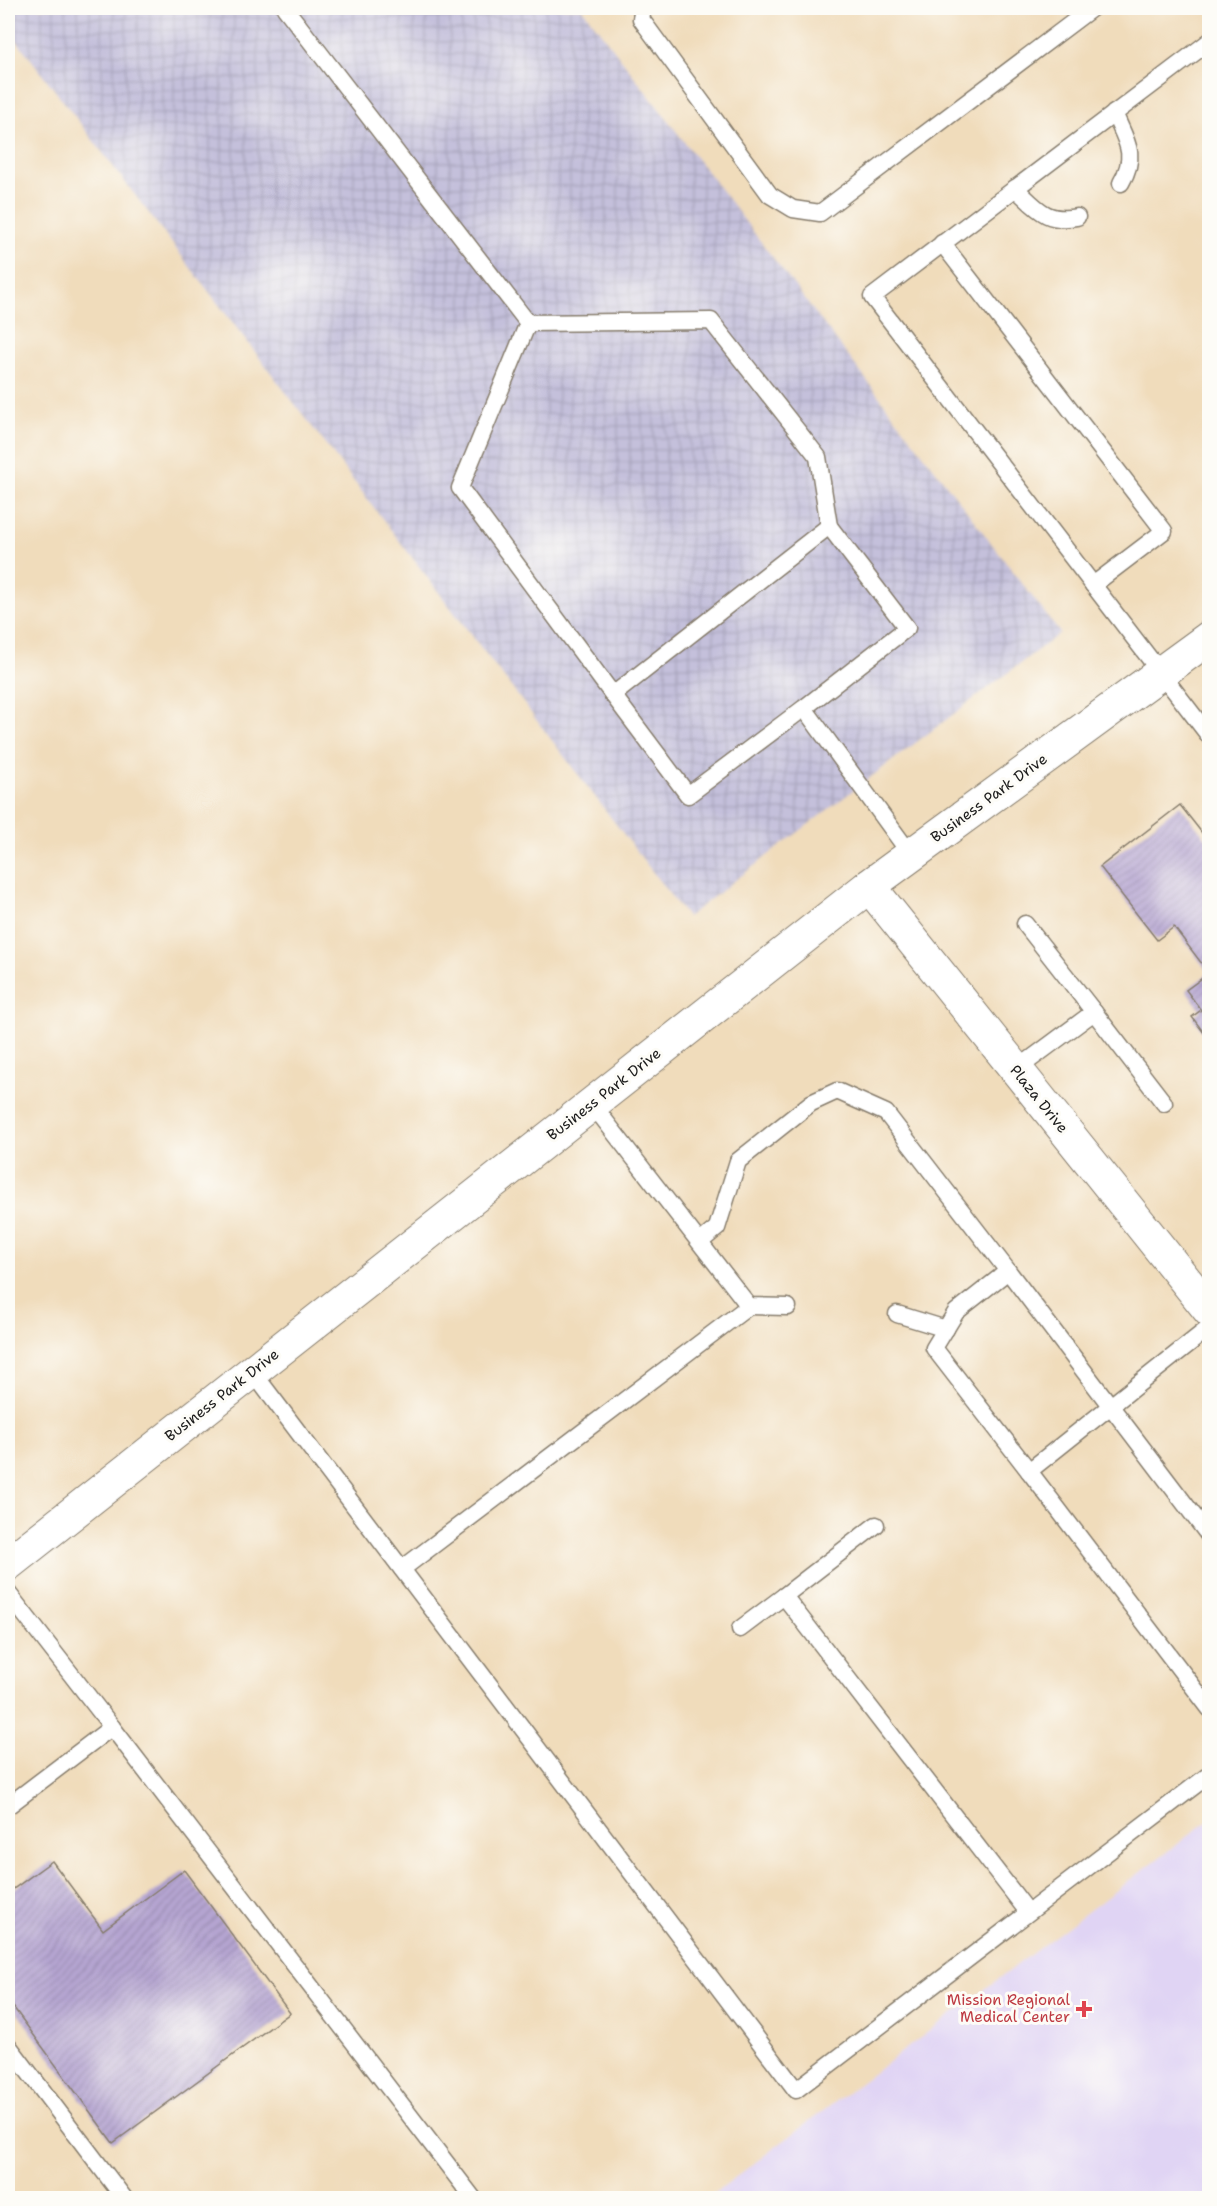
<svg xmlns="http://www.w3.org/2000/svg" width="1217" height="2206" viewBox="0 0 1217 2206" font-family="'Shantell Sans',sans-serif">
	<defs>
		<pattern id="industrial-grid" width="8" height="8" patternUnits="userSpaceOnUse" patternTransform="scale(1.5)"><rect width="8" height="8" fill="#c4c0db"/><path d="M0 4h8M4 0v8" fill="none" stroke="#a8a4bb"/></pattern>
		<pattern id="building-hatch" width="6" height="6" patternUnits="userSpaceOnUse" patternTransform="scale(1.5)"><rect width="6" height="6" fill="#b5a5d1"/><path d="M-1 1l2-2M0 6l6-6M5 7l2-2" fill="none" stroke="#9b8db3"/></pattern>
	</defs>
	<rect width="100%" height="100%" fill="#fdfcf7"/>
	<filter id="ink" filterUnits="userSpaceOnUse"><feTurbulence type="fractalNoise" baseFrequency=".0167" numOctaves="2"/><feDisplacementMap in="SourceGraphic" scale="12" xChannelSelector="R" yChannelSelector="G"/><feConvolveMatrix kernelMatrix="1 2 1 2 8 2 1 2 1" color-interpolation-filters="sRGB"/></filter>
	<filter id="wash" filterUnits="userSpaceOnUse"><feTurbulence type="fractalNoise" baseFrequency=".008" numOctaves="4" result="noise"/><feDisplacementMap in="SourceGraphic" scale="24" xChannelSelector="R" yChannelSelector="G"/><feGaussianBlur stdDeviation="1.35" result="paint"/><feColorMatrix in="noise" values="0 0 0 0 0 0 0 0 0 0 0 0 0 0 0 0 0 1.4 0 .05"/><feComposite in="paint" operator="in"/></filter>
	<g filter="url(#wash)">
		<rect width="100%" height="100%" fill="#f0dcbb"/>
		<polygon fill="#e0d4f4" points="1209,1820 1209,2198 708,2198"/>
		<polygon fill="url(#industrial-grid)" points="8,8 582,8 1060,633 687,917 8,29"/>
		<g id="blocks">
			<g fill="url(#building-hatch)">
				<polygon points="1180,805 1210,843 1210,1041 1192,1017 1201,1010 1186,990 1209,973 1174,927 1157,940 1100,867"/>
				<polygon points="52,1861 103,1930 184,1870 290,2013 113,2143 8,2000 8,1893"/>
			</g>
		</g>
	</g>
	<g filter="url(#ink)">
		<use href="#blocks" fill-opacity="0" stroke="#867c6c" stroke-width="1.5"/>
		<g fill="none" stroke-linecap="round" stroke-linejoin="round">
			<defs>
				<g id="service">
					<polyline points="285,8 528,323"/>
					<polyline points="643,8 641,19 770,195 793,209 820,213 1092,8"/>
					<polyline points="1210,41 872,297 1210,737"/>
					<path d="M 1114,113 C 1126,141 1138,154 1121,183"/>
					<path d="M 1015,188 C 1037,208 1045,223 1077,217"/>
					<polyline points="942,243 1164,531 1093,585"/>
					<polyline points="613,695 460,488 528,323 711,321 818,457 829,526"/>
					<polyline points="804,708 688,795 613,695 829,526 907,628 804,708 911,855"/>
					<polyline points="1025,924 1094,1012"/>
					<polyline points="1016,1070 1094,1012 1164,1103"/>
					<polyline points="592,1104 749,1306 788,1307"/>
					<polyline points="700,1242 717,1228 738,1161 811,1103 837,1091 886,1113 1008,1271 956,1312 934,1348 1029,1471"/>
					<polyline points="1008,1271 1210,1537"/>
					<polyline points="897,1314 946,1329"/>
					<polyline points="1210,1327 1029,1471 1210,1709"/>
					<polyline points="252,1371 796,2090 1210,1774"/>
					<polyline points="876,1525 784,1596 1028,1912"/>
					<polyline points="402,1569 749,1306"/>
					<polyline points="8,1593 112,1727"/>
					<polyline points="740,1629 784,1596"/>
					<polyline points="8,1806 112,1727 473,2198"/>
					<polyline points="8,2045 124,2198"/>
				</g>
				<g id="minor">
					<polyline points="869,886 1210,1311"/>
					<polyline points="8,1564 869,886 1210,637"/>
				</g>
			</defs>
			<use href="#service" stroke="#867c6c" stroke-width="19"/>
			<use href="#minor" stroke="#867c6c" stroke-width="35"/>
			<use href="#service" stroke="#fff" stroke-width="16"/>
			<use href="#minor" stroke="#fff" stroke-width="33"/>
		</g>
	</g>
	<path fill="#e0444e" stroke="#fdfcf7" stroke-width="2" d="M1081 2000h6v6h6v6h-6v6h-6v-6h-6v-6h6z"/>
	<g text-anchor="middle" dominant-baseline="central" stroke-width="6" stroke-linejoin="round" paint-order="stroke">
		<g font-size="15" fill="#1c1c1c" stroke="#fdfcf7">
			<text transform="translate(989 798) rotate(-36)">Business Park Drive</text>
			<text transform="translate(604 1094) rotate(-38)">Business Park Drive</text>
			<text transform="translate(1039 1099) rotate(51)">Plaza Drive</text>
			<text transform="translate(222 1395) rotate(-38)">Business Park Drive</text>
		</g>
		<g font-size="15" fill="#be3a42" stroke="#fdfcf7" text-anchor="end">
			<text x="1070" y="2000">Mission Regional<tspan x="1070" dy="17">Medical Center</tspan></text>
		</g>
	</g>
	<rect width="1217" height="2206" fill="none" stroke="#fdfcf7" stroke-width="30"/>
</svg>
